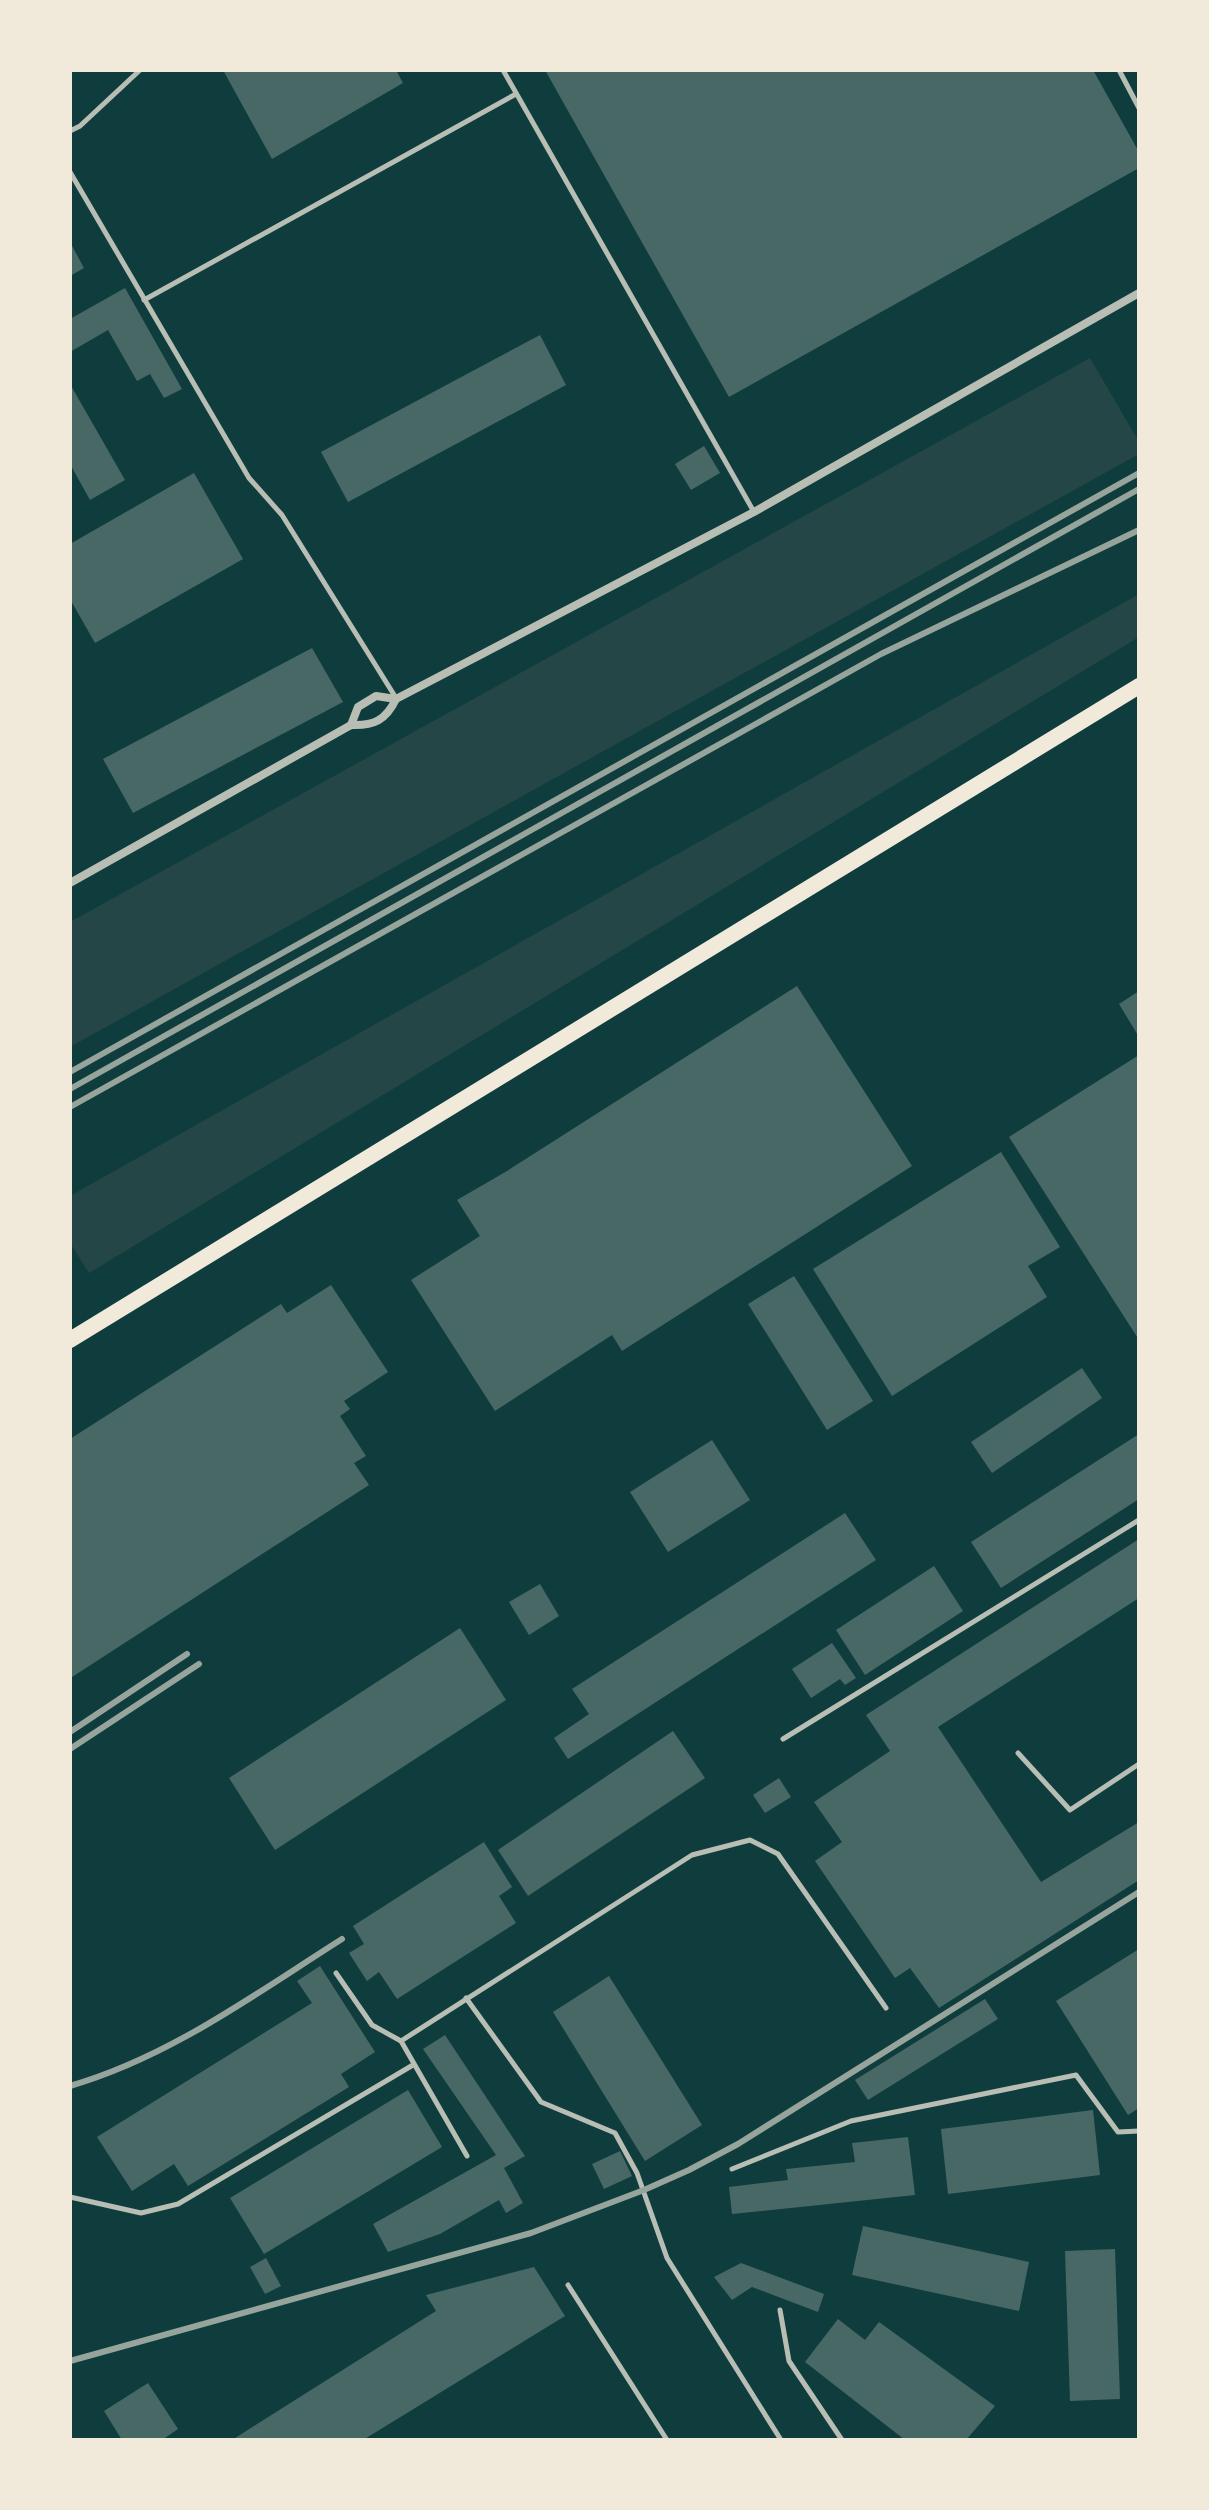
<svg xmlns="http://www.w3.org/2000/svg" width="1209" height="2510" viewBox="0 0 1209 2510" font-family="'Libre Baskerville',serif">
	<rect width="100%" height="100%" fill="#0f3d3e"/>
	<g fill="#244646">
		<polygon points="1090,358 1139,442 1139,454 70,1047 70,922"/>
		<polygon points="1139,594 1139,637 89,1273 70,1243 70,1196"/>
	</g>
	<g fill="#486865">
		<polygon points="223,70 396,70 403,83 272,159"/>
		<polygon points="545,70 1093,70 1139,152 1139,168 729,397"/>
		<polygon points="70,242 84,268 70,276"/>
		<polygon points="125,288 182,389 164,398 150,374 137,381 108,330 70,352 70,319"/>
		<polygon points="540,335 566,385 348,502 321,452"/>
		<polygon points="70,384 125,480 90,500 70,464"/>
		<polygon points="704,446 720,473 691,490 675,464"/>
		<polygon points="194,473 243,559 95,643 70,599 70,544"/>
		<polygon points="312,648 343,702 133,813 103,759"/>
		<polygon points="797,986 912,1166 622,1351 612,1335 495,1411 411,1280 480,1236 457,1200 507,1171"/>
		<polygon points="1139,991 1139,1037 1119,1004"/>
		<polygon points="1139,1055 1139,1340 1009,1137"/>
		<polygon points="1001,1152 1060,1247 1028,1266 1047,1297 892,1396 813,1269"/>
		<polygon points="794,1276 873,1401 827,1430 748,1304"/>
		<polygon points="331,1285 388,1372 344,1401 350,1409 340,1416 366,1456 354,1463 369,1485 72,1677 70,1674 70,1439 281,1304 287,1313"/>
		<polygon points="1082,1368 1102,1398 992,1473 971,1442"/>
		<polygon points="1139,1434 1139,1499 1001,1588 971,1542"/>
		<polygon points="712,1440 750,1500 668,1552 630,1492"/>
		<polygon points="845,1513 876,1560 568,1759 554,1738 589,1714 572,1689"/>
		<polygon points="1139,1539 1139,1598 938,1727 1041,1882 1139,1822 1139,1880 939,2008 910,1968 895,1978 815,1861 842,1842 814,1802 890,1751 866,1715"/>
		<polygon points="934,1566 963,1611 865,1675 836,1630"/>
		<polygon points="540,1584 559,1616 529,1635 509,1602"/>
		<polygon points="460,1628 506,1700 275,1850 229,1778"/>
		<polygon points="832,1643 856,1678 845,1685 840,1679 811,1698 792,1669"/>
		<polygon points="673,1731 705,1778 528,1896 498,1850"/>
		<polygon points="779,1778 791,1797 765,1813 753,1795"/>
		<polygon points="484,1842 512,1887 499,1896 516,1923 397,1999 379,1972 367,1981 349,1953 364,1944 353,1926"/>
		<polygon points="1139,1949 1139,2108 1128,2115 1056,2001"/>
		<polygon points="320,1966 375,2052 341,2074 349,2087 188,2186 174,2164 132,2191 97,2137 312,2003 297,1981"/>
		<polygon points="609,1976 702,2125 645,2161 553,2012"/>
		<polygon points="985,1999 998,2019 868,2100 855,2080"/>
		<polygon points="445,2035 525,2156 504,2168 523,2203 506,2213 499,2200 440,2234 388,2252 373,2224 496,2155 423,2049"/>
		<polygon points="408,2090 442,2147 264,2254 230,2198"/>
		<polygon points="1093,2110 1100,2175 948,2194 941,2129"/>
		<polygon points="908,2137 915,2195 732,2214 729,2187 788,2180 786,2169 855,2162 852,2143"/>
		<polygon points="620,2151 632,2176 604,2189 592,2164"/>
		<polygon points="863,2226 1029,2262 1019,2311 852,2275"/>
		<polygon points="1115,2249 1120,2399 1070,2401 1065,2251"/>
		<polygon points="266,2258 281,2286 265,2294 250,2267"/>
		<polygon points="741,2263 824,2294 818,2312 752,2287 732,2300 714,2277"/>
		<polygon points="534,2267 565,2316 363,2440 232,2440 436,2311 426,2295"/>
		<polygon points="838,2319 865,2340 879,2322 995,2406 966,2440 905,2440 805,2362"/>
		<polygon points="148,2383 178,2429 162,2440 122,2440 104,2411"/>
	</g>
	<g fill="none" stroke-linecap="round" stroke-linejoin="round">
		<g stroke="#b8beb3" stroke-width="5">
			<polyline points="503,70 754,512"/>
			<polyline points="1119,70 1139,108"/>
			<polyline points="70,131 80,126 140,70"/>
			<polyline points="70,172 249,478 282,515 396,698"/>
			<polyline points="144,300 516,94"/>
			<polyline points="783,1739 1139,1520"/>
			<polyline points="1018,1753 1070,1810 1139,1764"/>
			<polyline points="336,1973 372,2025 401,2041 467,2156"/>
			<polyline points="466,1998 541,2102 615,2133 637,2173 667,2258 781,2440"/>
			<polyline points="401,2041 692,1855 750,1840 778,1854 886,2008"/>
			<polyline points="732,2169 851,2121 1076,2075 1118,2132 1139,2131"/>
			<polyline points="70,2197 141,2213 178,2204 413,2065"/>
			<polyline points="568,2285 667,2440"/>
			<polyline points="780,2310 789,2361 842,2440"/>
		</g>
		<g stroke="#b8beb3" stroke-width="8">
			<polyline points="351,725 358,707 376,696 396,699 754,512 1139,293"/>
			<path d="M 70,883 L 351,725 C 374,726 386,720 396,699"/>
		</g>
		<polyline stroke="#f1e9da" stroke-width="16" points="70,1340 1139,686"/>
		<g stroke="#97a49c" stroke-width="6">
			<polyline points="70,1072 1139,473"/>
			<polyline points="70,1089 1139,489"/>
			<polyline points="70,1107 881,654 1139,530"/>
			<polyline points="70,1732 187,1654"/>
			<polyline points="70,1749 199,1664"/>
			<path d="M 70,2086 C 170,2057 255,1994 342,1939"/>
			<polyline points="70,2361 531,2233 644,2190 689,2170 738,2144 1139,1892"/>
		</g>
	</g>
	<rect width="1209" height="2510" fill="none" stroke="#f1e9da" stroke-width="144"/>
</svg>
